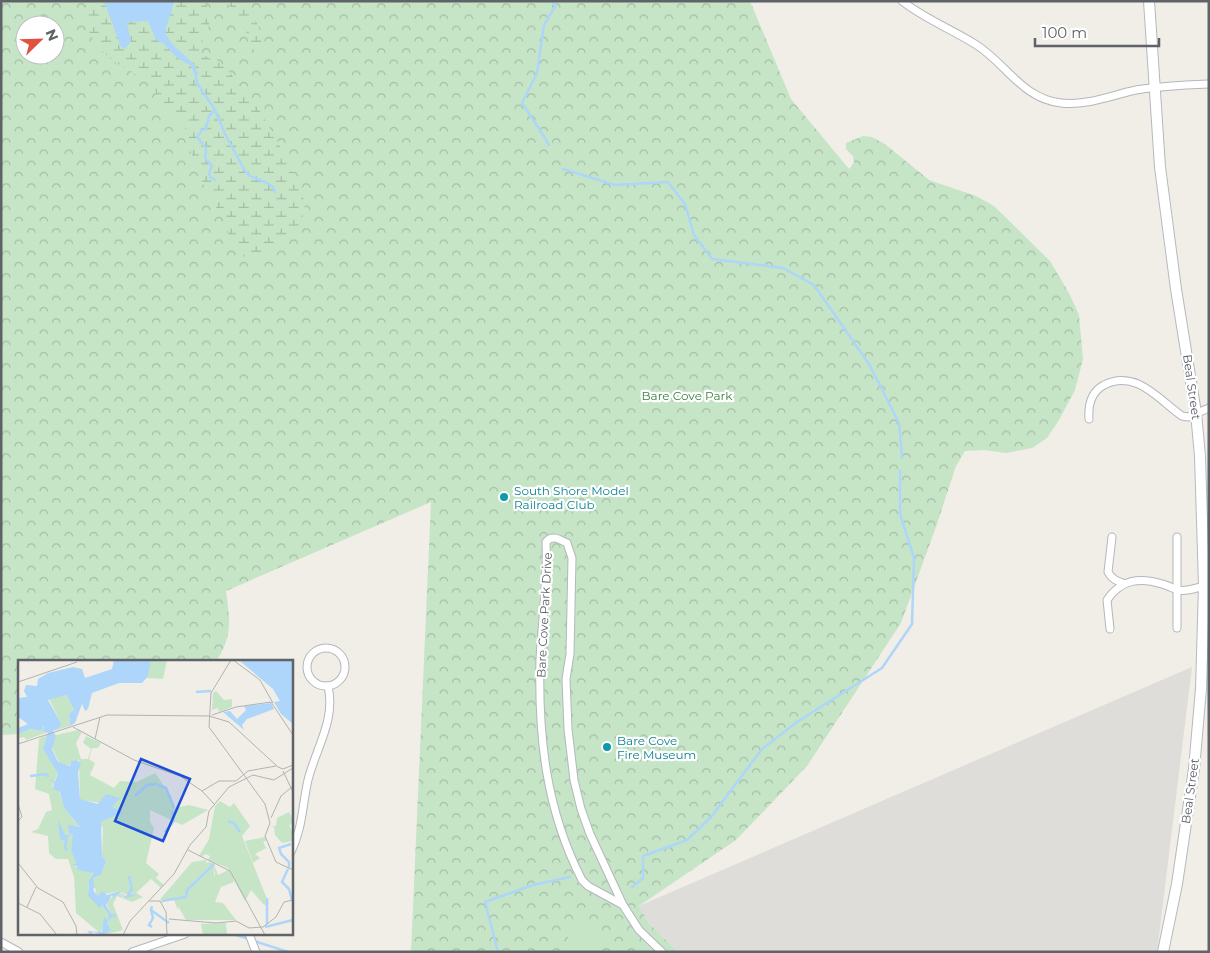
<svg xmlns="http://www.w3.org/2000/svg" width="1210" height="953" viewBox="0 0 1210 953" font-family="Montserrat,sans-serif">
	<defs>
		<pattern id="forest-crowns" width="20" height="18" patternUnits="userSpaceOnUse" patternTransform="scale(1.25)"><rect width="20" height="18" fill="#c6e5c7"/><path d="M2 6a3 3 0 1 1 6 0M12 15a3 3 0 1 1 6 0" fill="none" stroke="#a4bda5"/></pattern>
		<pattern id="wetland-marsh" width="20" height="14" patternUnits="userSpaceOnUse" patternTransform="scale(1.25)"><rect width="20" height="14" fill="#c6e5c7"/><path d="M1 5h8M5 5V1M11 12h8M15 12V8" fill="none" stroke="#a4bda5"/></pattern>
	</defs>
	<rect width="100%" height="100%" fill="#f0eee7"/>
	<polygon fill="#dfddd9" points="1192,667 1157,952 678,952 648,922 639,906"/>
	<path fill="url(#forest-crowns)" fill-rule="evenodd" d="M 1,1 L 104,1 L 109,13 L 174,7 L 175,1 L 750,1 L 791,99 L 849,169 L 854,163 L 853,156 L 846,149 L 846,143 L 863,136 L 872,137 L 885,144 L 929,180 L 976,196 L 994,206 L 1050,261 L 1069,293 L 1079,315 L 1083,359 L 1075,390 L 1059,420 L 1047,438 L 1032,448 L 1006,453 L 984,450 L 965,451 L 956,466 L 936,527 L 901,623 L 807,766 L 736,840 L 639,906 L 648,922 L 678,952 L 411,952 L 431,502 L 226,591 C 230,621 233,635 216,662 L 19,662 L 19,734 L 1,735 ZM 25,25 L 55,25 L 55,55 L 25,55 Z"/>
	<g fill="url(#wetland-marsh)">
		<path d="M 85,1 L 104,1 L 117,41 L 129,32 L 127,25 L 129,22 L 148,21 L 156,40 L 164,44 L 175,56 L 191,66 L 194,74 L 194,64 C 184,56 164,42 166,28 C 168,19 173,10 175,1 L 205,1 C 215,24 207,27 200,48 L 202,53 L 208,58 L 217,60 L 227,69 L 260,111 L 278,142 L 303,195 L 305,210 L 300,224 L 280,243 L 264,255 L 251,258 L 245,257 L 239,254 L 232,246 L 225,223 L 204,186 L 189,147 L 187,134 L 184,125 L 166,112 L 161,105 L 151,80 C 147,78 142,77 137,75 C 105,58 83,41 85,1 Z"/>
		<path d="M 226,1 L 244,1 C 254,17 266,36 263,55 L 261,56 L 254,50 L 244,27 Z"/>
	</g>
	<polygon fill="#c6e5c7" points="586,921 591,923 603,952 574,952 567,935 571,927"/>
	<polygon fill="#aed5fa" points="104,1 175,1 166,27 166,35 172,44 194,64 198,74 196,78 191,66 175,56 164,44 156,40 148,21 129,22 127,25 131,41 125,49 121,47"/>
	<g fill="none" stroke-linecap="round" stroke-linejoin="round">
		<g stroke="#aed5fa" stroke-width="2.5">
			<polyline points="196,78 197,83 215,110 225,134 245,171 250,176 267,183 273,187 275,192"/>
			<polyline points="214,111 209,116 206,129 202,130 197,137 206,148 205,158 212,166 209,173 210,177 215,180"/>
			<polyline points="549,145 540,130 522,103 537,73 544,25 556,5 551,1"/>
			<polyline points="563,169 615,185 668,182 685,204 694,235 712,259 783,268 814,285 869,364 899,423 902,458"/>
			<polyline points="632,887 643,878 643,856 687,840 711,817 762,749 797,722 882,668 912,624 914,558 900,514 900,471"/>
			<polyline points="233,934 249,939"/>
			<polyline points="254,941 288,952"/>
			<polyline points="498,952 485,902 533,885 570,877"/>
		</g>
		<defs>
			<g id="street">
				<path d="M 902,1 C 925,19 951,29 975,44 C 1005,62 1022,99 1061,103 C 1087,106 1112,95 1136,90 C 1160,86 1184,85 1209,84"/>
				<path d="M 1089,419 C 1088,405 1091,392 1104,385 C 1136,369 1158,399 1182,416 L 1188,417 L 1209,408"/>
				<path d="M 1112,537 L 1108,572 C 1112,579 1116,581 1123,583"/>
				<polyline points="1177,537 1177,628"/>
				<path d="M 1110,629 L 1107,600 C 1121,579 1140,577 1162,584 C 1167,585 1172,588 1177,590 C 1186,592 1196,588 1204,586"/>
				<circle cx="326" cy="667" r="19"/>
				<path d="M 291,852 C 303,827 302,806 308,780 C 316,748 336,720 328,686"/>
				<path d="M 623,905 L 588,886 L 582,880 C 546,810 538,737 540,659 C 542,620 548,581 546,542 C 552,534 560,540 567,543 L 572,558 L 570,654 L 566,679 L 568,729 L 574,780 L 581,809 L 590,834 L 623,905 L 639,930 L 662,952"/>
				<polyline points="249,934 256,952"/>
				<polyline points="1,942 19,952"/>
				<polyline points="132,952 185,934"/>
			</g>
			<polyline id="secondary" points="1149,1 1160,167 1176,289 1196,413 1200,456 1204,586 1201,689 1194,769 1177,884 1163,952"/>
		</defs>
		<use href="#street" stroke="#b4b7bb" stroke-width="9"/>
		<use href="#secondary" stroke="#b6b9be" stroke-width="12"/>
		<use href="#street" stroke="#fff" stroke-width="7"/>
		<use href="#secondary" stroke="#fff" stroke-width="10"/>
	</g>
	<g fill="#0f9aa8" stroke="#fff" stroke-width="2">
		<circle cx="504" cy="497" r="5"/>
		<circle cx="607" cy="747" r="5"/>
	</g>
	<g text-anchor="middle" dominant-baseline="central" stroke-width="4.5" stroke-linejoin="round" paint-order="stroke">
		<g font-size="12" fill="#5f6267" stroke="#fff">
			<text transform="translate(1192 387) rotate(82)">Beal Street</text>
			<text transform="translate(544 615) rotate(-87)">Bare Cove Park Drive</text>
			<text transform="translate(1190 791) rotate(-82)">Beal Street</text>
		</g>
		<g font-size="12" fill="#3b8140" stroke="#fff">
			<text x="687" y="395">Bare Cove Park</text>
		</g>
		<g font-size="12" fill="#0d838f" stroke="#fff" text-anchor="start">
			<text x="514" y="490">South Shore Model<tspan x="514" dy="14">Railroad Club</tspan></text>
			<text x="617" y="740">Bare Cove<tspan x="617" dy="14">Fire Museum</tspan></text>
		</g>
	</g>
	<g transform="translate(18 660)">
		<rect width="275" height="275" fill="#f0eee7"/>
		<path d="M 202,141 L 212,147 L 216,143 L 232,166 L 224,176 L 251,244 L 246,245 L 233,230 L 227,241 L 210,208 L 190,200 L 192,196 L 187,194 L 184,197 L 181,196 L 191,179 L 197,146 Z" fill="#c6e5c7"/>
		<path d="M 133,0 L 149,0 L 145,19 L 129,18 ZM 47,34 L 56,48 L 51,55 L 52,66 L 35,71 L 43,63 L 31,39 ZM 25,65 L 25,71 L 30,72 L 8,80 L 6,77 L 0,78 L 0,74 L 10,69 L 23,71 ZM 60,70 L 64,72 L 58,83 L 63,99 L 70,99 L 73,89 L 65,83 L 68,76 L 83,83 L 80,88 L 74,88 L 71,99 L 77,103 L 72,115 L 96,128 L 102,121 L 119,122 L 137,113 L 153,136 L 157,148 L 171,145 L 190,150 L 164,165 L 132,150 L 132,162 L 136,168 L 128,203 L 141,214 L 138,218 L 146,225 L 143,228 L 133,219 L 117,234 L 75,226 L 75,218 L 83,215 L 88,201 L 84,196 L 85,169 L 82,163 L 95,155 L 83,143 L 62,140 L 61,100 L 53,101 L 52,105 L 42,105 L 34,87 L 38,75 ZM 30,74 L 25,89 L 40,112 L 34,127 L 41,130 L 46,148 L 62,168 L 50,165 L 51,173 L 47,175 L 41,166 L 43,178 L 46,181 L 52,173 L 55,175 L 53,190 L 58,203 L 55,206 L 76,213 L 71,220 L 70,235 L 84,245 L 91,255 L 82,273 L 58,253 L 56,217 L 50,199 L 38,199 L 31,193 L 30,176 L 13,172 L 20,169 L 28,152 L 34,150 L 31,134 L 17,129 L 21,79 ZM 271,152 L 275,159 L 275,164 L 271,165 L 275,173 L 275,190 L 274,181 L 264,183 L 257,175 L 256,167 L 253,166 L 258,166 L 259,158 ZM 188,200 L 191,218 L 197,215 L 196,204 L 200,215 L 210,210 L 214,215 L 216,222 L 203,227 L 197,242 L 205,243 L 218,260 L 168,260 L 156,239 L 145,236 L 174,202 ZM 208,263 L 209,275 L 185,275 L 183,264 Z" fill="#c6e5c7"/>
		<path d="M 198,31 L 206,40 L 214,39 L 214,47 L 201,52 L 200,48 L 194,50 L 195,33 ZM 27,77 L 26,86 L 25,88 L 25,90 L 40,112 L 36,123 L 29,124 L 24,115 L 35,111 L 36,121 L 40,112 L 25,94 L 24,89 ZM 94,131 L 97,136 L 107,135 L 96,148 L 105,148 L 101,150 L 104,151 L 114,149 L 115,154 L 96,155 L 102,153 L 94,147 L 103,139 L 103,136 L 101,138 L 88,134 L 83,143 L 80,144 L 83,135 ZM 39,153 L 44,156 L 49,174 L 48,160 L 58,167 L 54,159 L 62,167 L 62,169 L 50,165 L 51,173 L 47,175 L 41,166 L 44,180 L 52,173 L 56,177 L 53,189 L 58,203 L 56,206 L 76,213 L 64,209 L 61,211 L 66,219 L 63,241 L 58,228 L 60,217 L 54,204 L 54,194 L 42,184 L 43,189 L 40,188 L 34,176 ZM 191,202 L 196,204 L 196,218 L 199,217 L 197,221 L 193,222 L 189,216 L 181,219 L 178,235 L 172,235 L 166,244 L 161,241 L 160,250 L 156,240 L 147,239 L 144,243 L 142,239 L 148,233 L 152,238 L 167,235 L 165,229 L 170,226 L 171,220 L 163,215 ZM 111,214 L 117,232 L 125,237 L 114,242 L 99,236 L 95,244 L 105,270 L 85,275 L 93,269 L 89,262 L 94,256 L 88,242 L 101,232 L 106,238 L 111,236 L 102,231 L 79,236 L 75,218 L 77,224 L 89,220 L 102,222 L 112,230 L 108,220 ZM 69,232 L 91,255 L 82,273 L 79,249 L 68,239 Z" fill="#c6e5c7"/>
		<path d="M 247,177 L 249,180 L 245,182 L 248,188 L 237,194 L 242,198 L 235,203 L 227,181 Z" fill="#c6e5c7"/>
		<path d="M 96,0 L 133,0 L 130,16 L 124,23 L 101,23 L 74,33 L 70,49 L 67,51 L 64,44 L 57,63 L 52,66 L 51,54 L 56,49 L 48,35 L 30,40 L 43,63 L 42,67 L 35,71 L 38,76 L 34,89 L 40,102 L 52,106 L 53,101 L 59,100 L 63,104 L 60,112 L 62,139 L 80,144 L 88,134 L 101,138 L 104,136 L 94,147 L 105,152 L 83,162 L 84,196 L 88,201 L 83,215 L 75,218 L 76,227 L 80,223 L 75,230 L 80,236 L 84,231 L 89,235 L 102,231 L 107,236 L 111,234 L 119,235 L 107,238 L 102,232 L 95,238 L 94,235 L 88,245 L 94,255 L 98,253 L 97,258 L 95,256 L 89,262 L 93,270 L 85,275 L 75,272 L 73,275 L 69,271 L 84,272 L 86,257 L 89,260 L 91,255 L 84,245 L 82,248 L 70,236 L 71,220 L 76,213 L 60,210 L 59,206 L 54,205 L 58,203 L 53,190 L 55,175 L 52,174 L 46,181 L 42,179 L 40,160 L 47,175 L 51,174 L 50,165 L 62,167 L 46,148 L 42,132 L 35,129 L 36,123 L 30,118 L 37,122 L 40,113 L 25,89 L 30,73 L 25,71 L 26,65 L 23,71 L 12,69 L 0,74 L 0,68 L 10,64 L 0,57 L 0,38 L 9,37 L 6,31 L 8,25 L 19,26 L 20,19 L 30,13 L 55,7 L 64,9 L 67,18 L 94,9 ZM 275,0 L 275,64 L 263,54 L 256,42 L 262,41 L 255,29 L 222,1 ZM 253,43 L 256,49 L 229,59 L 224,65 L 226,70 L 205,52 L 212,51 L 219,59 L 228,50 L 226,46 Z" fill="#aed5fa"/>
		<path fill="none" stroke="#aed5fa" stroke-width="2.5" d="M 97,15 L 101,0M 98,16 L 104,0M 97,18 L 103,0M 97,19 L 107,0M 178,32 L 193,31M 12,116 L 29,114 L 30,117M 140,125 L 148,128 L 156,148M 117,136 L 129,125 L 139,124M 210,161 L 216,163 L 222,172M 147,172 L 156,161 L 154,151M 49,191 L 47,187 L 49,176M 271,208 L 271,202 L 263,194 L 261,188 L 273,184M 270,209 L 264,222 L 271,229 L 274,240M 110,234 L 114,229 L 111,216M 144,241 L 168,237 L 169,230 L 196,204M 134,246 L 133,250 L 151,263M 133,250 L 135,258 L 131,265 L 134,267M 249,264 L 249,238M 247,267 L 275,260"/>
		<path fill="none" stroke="#b2b2b0" stroke-width="1" d="M 213,0 L 193,33 L 191,67 L 247,144 L 252,163 L 247,176 L 258,202 L 275,210M 215,0 L 242,20 L 255,43M 0,22 L 59,2M 194,55 L 218,47 L 253,42 L 275,75M 55,67 L 116,100 L 162,116 L 184,131 L 196,144M 77,79 L 82,57M 0,84 L 89,55 L 191,56 L 211,62 L 260,107 L 265,109 L 275,105M 265,111 L 275,132M 184,131 L 201,121 L 218,121 L 230,111 L 258,106M 0,144 L 4,157 L 0,161M 253,158 L 263,136 L 275,126M 170,190 L 212,211 L 247,275M 0,203 L 20,228 L 45,242 L 58,266 L 59,275M 131,241 L 142,241 L 148,252 L 149,275M 0,243 L 22,254 L 39,275M 9,247 L 18,227M 151,259 L 198,263 L 218,261 L 231,268 L 245,267 L 258,257 L 266,242 L 275,240M 105,275 L 112,261 L 156,214 L 172,185 L 188,167 L 191,151 L 211,127 L 235,115 L 256,120 L 275,108"/>
		<path fill="#1d4ed8" fill-opacity="0.15" stroke="#1d4ed8" stroke-width="2.5" d="M 123,99 L 172,119 L 145,181 L 97,161 Z"/>
		<rect width="275" height="275" fill="none" stroke="#5f6267" stroke-width="2.5"/>
	</g>
	<rect width="1210" height="953" fill="none" stroke="#5f6267" stroke-width="5"/>
	<g transform="translate(40 40) rotate(67)"><circle r="24" fill="#ffffff" stroke="#bfc0c2"/>
	<path d="M0-4L9 19L0 12L-9 19Z" fill="#df523f"/>
	<text y="-8" font-size="14" font-weight="bold" text-anchor="middle" fill="#5f6267">N</text>
	</g>
	<path d="M1035 38v8h124v-8" fill="none" stroke="#5f6267" stroke-width="2.5"/>
	<text x="1042" y="38" font-size="15" fill="#5f6267" stroke="#ffffff" stroke-width="4" paint-order="stroke">100 m</text>
</svg>
